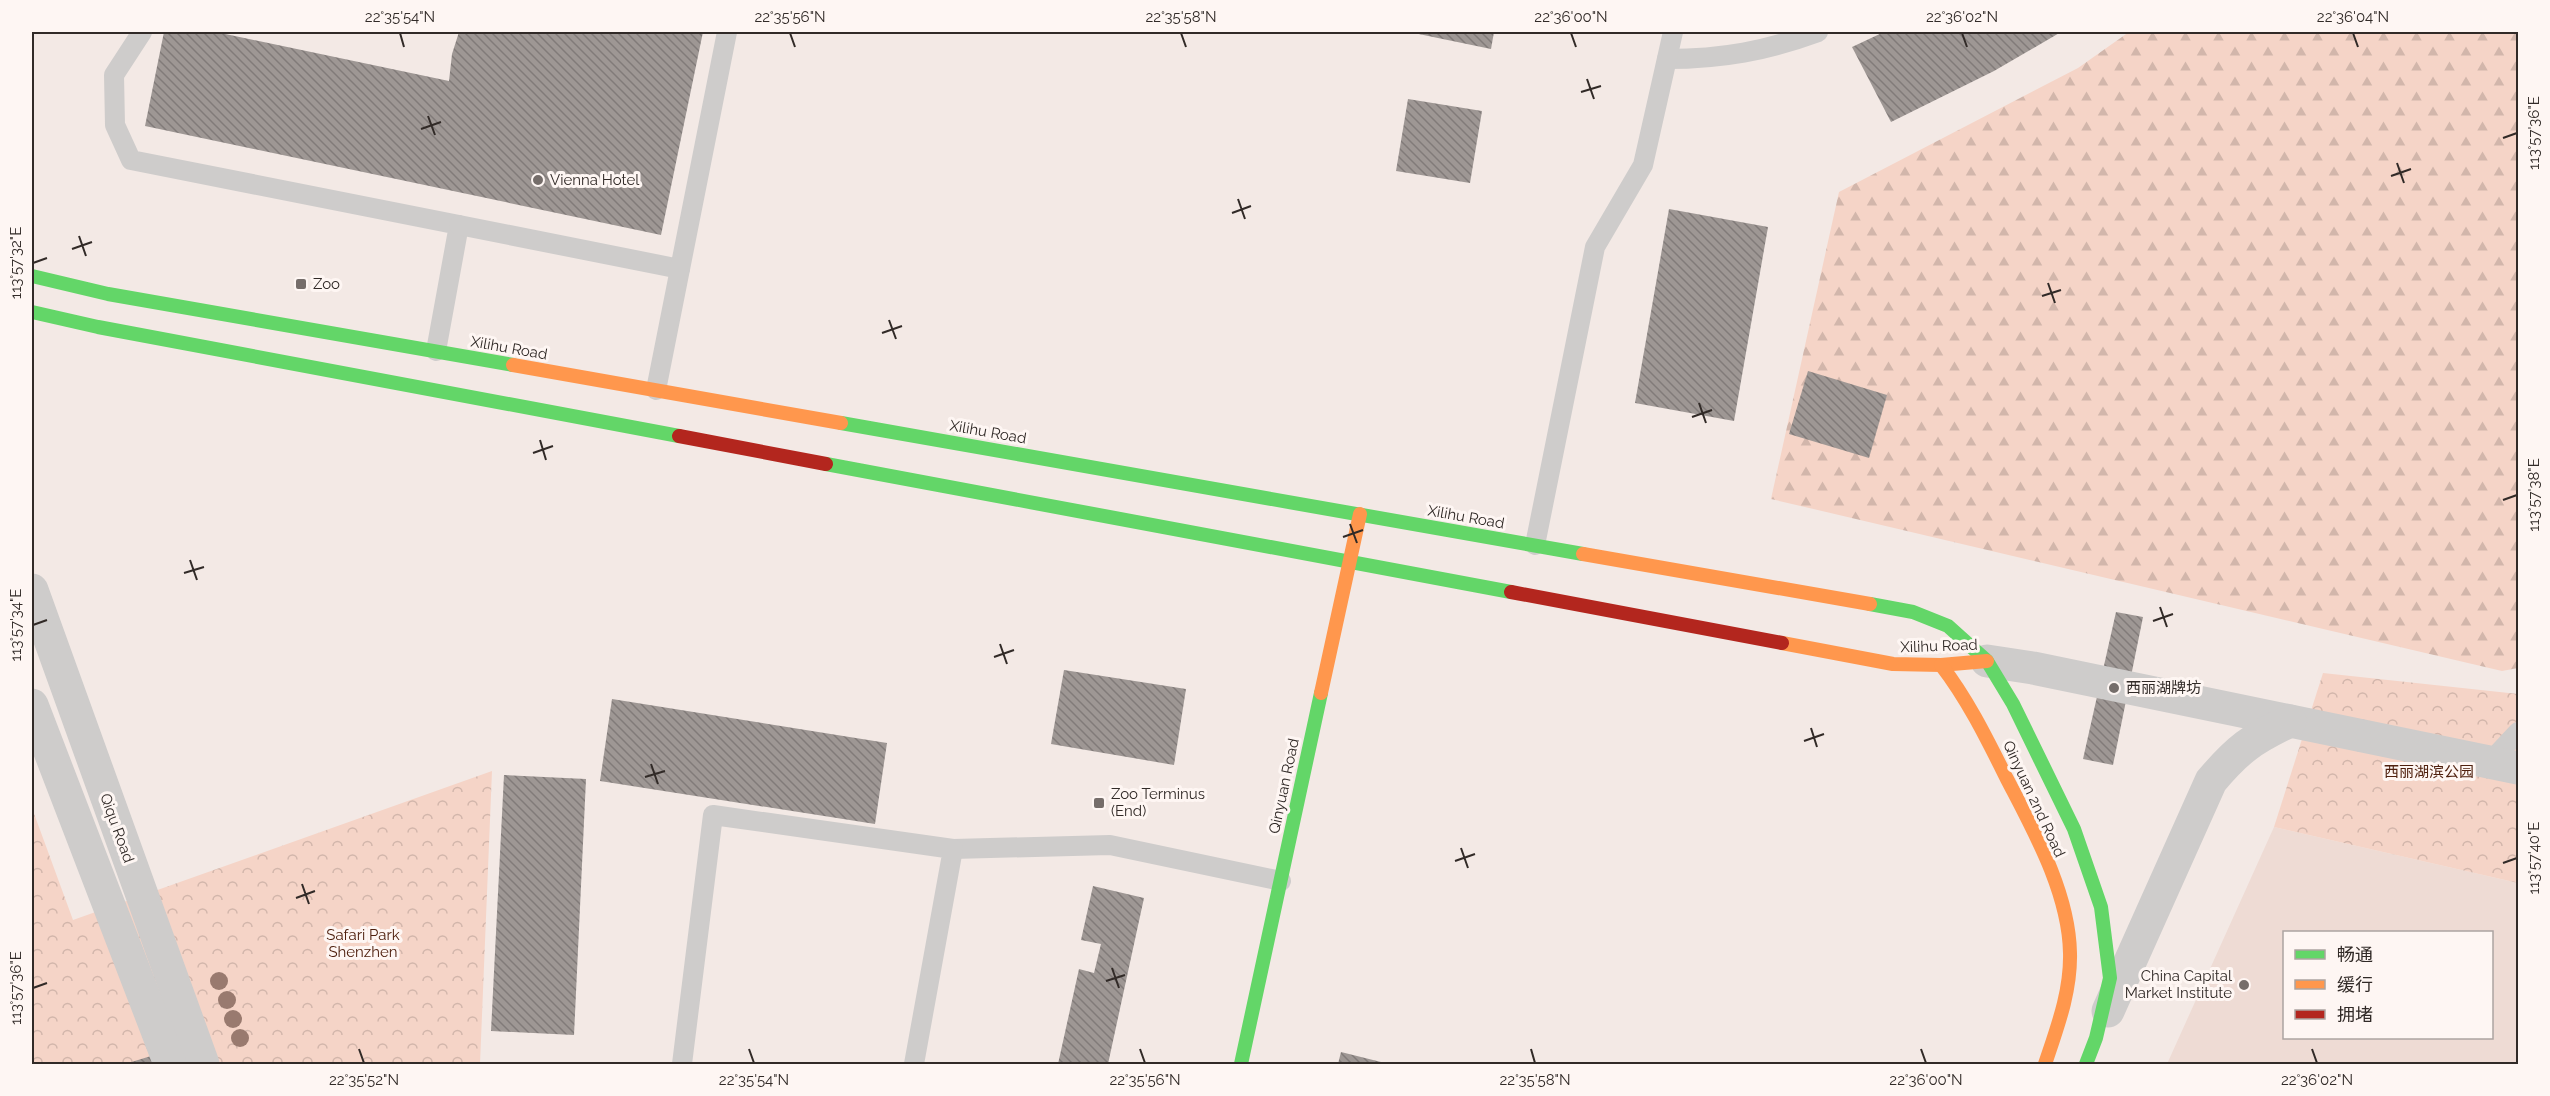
<svg xmlns="http://www.w3.org/2000/svg" width="2550" height="1096" viewBox="0 0 2550 1096" font-family="Raleway,'Noto Sans SC',sans-serif">
	<defs>
		<pattern id="forest-firs" width="22" height="20" patternUnits="userSpaceOnUse" patternTransform="scale(1.5)"><rect width="22" height="20" fill="#f5d4c7"/><path d="M5 1l3.5 6h-7zM16 11l3.5 6h-7z" fill="#d2b6ab"/></pattern>
		<pattern id="park-crowns" width="20" height="18" patternUnits="userSpaceOnUse" patternTransform="scale(1.5)"><rect width="20" height="18" fill="#f5d4c7"/><path d="M2 6a3 3 0 1 1 6 0M12 15a3 3 0 1 1 6 0" fill="none" stroke="#d2b6ab"/></pattern>
		<pattern id="building-back-hatch" width="6" height="6" patternUnits="userSpaceOnUse" patternTransform="scale(1.5)"><rect width="6" height="6" fill="#9e9794"/><path d="M-1 5l2 2M0 0l6 6M5-1l2 2" fill="none" stroke="#817b79"/></pattern>
	</defs>
	<rect width="100%" height="100%" fill="#f3e9e5"/>
	<path fill="#eedbd4" fill-rule="evenodd" d="M 2274,827 L 2518,883 L 2518,1064 L 2167,1064 ZM 2284,932 L 2492,932 L 2492,1038 L 2284,1038 Z"/>
	<polygon fill="url(#forest-firs)" points="2129,32 2518,32 2518,668 2502,671 1771,499 1839,192 2078,68"/>
	<g fill="url(#park-crowns)">
		<polygon points="2323,673 2518,694 2518,883 2274,827"/>
		<polygon points="492,771 480,1064 32,1064 32,808 73,920"/>
	</g>
	<g fill="url(#building-back-hatch)">
		<polygon points="164,32 216,32 449,81 452,54 459,32 703,32 661,235 145,126"/>
		<polygon points="1409,32 1494,32 1491,49"/>
		<polygon points="1884,32 2061,32 1994,71 1891,122 1852,47"/>
		<polygon points="1408,99 1482,111 1470,183 1396,171"/>
		<polygon points="1669,209 1768,227 1734,421 1635,403"/>
		<polygon points="1808,371 1887,395 1869,458 1789,434"/>
		<polygon points="2116,612 2143,617 2113,765 2083,759"/>
		<polygon points="1064,670 1186,689 1174,765 1051,744"/>
		<polygon points="612,699 887,743 875,824 600,781"/>
		<polygon points="504,775 586,779 574,1035 491,1031"/>
		<polygon points="1093,886 1144,898 1108,1064 1058,1064 1079,969 1094,973 1101,944 1081,940"/>
		<polygon points="1341,1052 1389,1064 1338,1064"/>
		<polygon points="151,1056 154,1064 125,1064"/>
	</g>
	<g fill="none" stroke-linecap="round" stroke-linejoin="round">
		<g stroke="#cecccb" stroke-width="20">
			<polyline points="142,32 114,75 115,125 131,160 459,225 436,351"/>
			<path d="M 1667,59 C 1722,59 1766,51 1818,32"/>
			<polyline points="459,225 680,269"/>
			<polyline points="656,390 727,32"/>
			<polyline points="1535,545 1595,247 1643,165 1673,32"/>
			<polyline points="2489,763 2518,732"/>
			<polyline points="953,849 1110,845 1281,881"/>
			<polyline points="682,1064 713,815 953,849 914,1064"/>
		</g>
		<g stroke="#cecccb" stroke-width="33">
			<polyline points="32,590 203,1064"/>
			<polyline points="1987,661 2033,668 2518,768"/>
			<polyline points="32,705 170,1064"/>
			<path d="M 2108,1011 L 2211,781 C 2238,749 2252,739 2290,721"/>
		</g>
		<g stroke="#63d668" stroke-width="14">
			<polyline points="32,276 108,294 513,365"/>
			<polyline points="32,312 98,327 679,436"/>
			<polyline points="841,423 1583,554"/>
			<polyline points="826,464 1511,592"/>
			<polyline points="1870,604 1913,612 1948,626 1987,661 2013,704 2074,829 2101,907 2110,978 2096,1038 2086,1064"/>
			<polyline points="1241,1064 1321,693"/>
		</g>
		<g stroke="#ff974d" stroke-width="14">
			<polyline points="513,365 841,423"/>
			<polyline points="1583,554 1870,604"/>
			<polyline points="1782,643 1893,664 1941,665 1987,661"/>
			<path d="M 1941,665 C 1968,700 1987,739 2007,779 C 2034,831 2069,893 2070,953 C 2071,992 2057,1028 2045,1064"/>
			<polyline points="1321,693 1360,514"/>
		</g>
		<g stroke="#b3261e" stroke-width="14">
			<polyline points="679,436 826,464"/>
			<polyline points="1511,592 1782,643"/>
		</g>
	</g>
	<g fill="#997a6f">
		<circle cx="219" cy="981" r="9"/>
		<circle cx="227" cy="1000" r="9"/>
		<circle cx="233" cy="1019" r="9"/>
		<circle cx="240" cy="1038" r="9"/>
	</g>
	<path fill="none" stroke="#312a27" stroke-width="2" d="M 400,33 L 404,47M 790,33 L 795,47M 1181,33 L 1186,47M 1571,33 L 1576,47M 1962,33 L 1967,47M 2353,33 L 2358,47M 1587,79 L 1594,99M 1581,92 L 1601,86M 428,116 L 435,135M 421,129 L 441,122M 2503,138 L 2517,133M 2397,163 L 2404,183M 2391,176 L 2411,169M 1238,199 L 1245,219M 1232,213 L 1251,206M 79,236 L 86,256M 72,249 L 92,242M 33,263 L 47,258M 2048,283 L 2055,303M 2042,296 L 2061,290M 889,320 L 896,339M 882,333 L 902,326M 1699,403 L 1706,423M 1692,417 L 1712,410M 540,440 L 546,460M 533,453 L 553,446M 2503,500 L 2517,495M 1350,524 L 1357,543M 1343,537 L 1363,530M 190,560 L 197,580M 184,573 L 204,567M 2160,607 L 2167,627M 2153,621 L 2173,614M 33,625 L 47,620M 1000,644 L 1007,664M 994,657 L 1014,650M 1811,728 L 1817,747M 1804,741 L 1824,734M 651,764 L 658,784M 645,777 L 665,771M 1461,848 L 1468,868M 1455,861 L 1475,854M 2503,863 L 2517,858M 302,884 L 309,904M 296,898 L 315,891M 1112,968 L 1119,988M 1106,981 L 1125,975M 33,988 L 47,983M 359,1049 L 364,1063M 749,1049 L 754,1063M 1140,1049 L 1145,1063M 1531,1049 L 1535,1063M 1921,1049 L 1926,1063M 2312,1049 L 2317,1063"/>
	<g fill="#756d6a" stroke="#fef6f3" stroke-width="2">
		<circle cx="538" cy="180" r="6"/>
		<rect x="295" y="278" width="12" height="12" rx="3"/>
		<circle cx="2114" cy="688" r="6"/>
		<rect x="1093" y="797" width="12" height="12" rx="3"/>
		<circle cx="2244" cy="985" r="6"/>
	</g>
	<g text-anchor="middle" dominant-baseline="central" stroke-width="6" stroke-linejoin="round" paint-order="stroke">
		<g font-size="15" fill="#312a27" stroke="#fef6f3" text-anchor="start">
			<text x="550" y="180">Vienna Hotel</text>
			<text x="313" y="284">Zoo</text>
			<text x="2126" y="688">西丽湖牌坊</text>
			<text x="1111" y="794">Zoo Terminus<tspan x="1111" dy="17">(End)</tspan></text>
			<text x="2232" y="976" text-anchor="end">China Capital<tspan x="2232" dy="17">Market Institute</tspan></text>
		</g>
		<g font-size="15" fill="#312a27" stroke="#fef6f3">
			<text transform="translate(509 348) rotate(10)">Xilihu Road</text>
			<text transform="translate(988 432) rotate(10)">Xilihu Road</text>
			<text transform="translate(1466 517) rotate(10)">Xilihu Road</text>
			<text transform="translate(1939 646) rotate(-2)">Xilihu Road</text>
			<text transform="translate(1284 786) rotate(-78)">Qinyuan Road</text>
			<text transform="translate(2034 799) rotate(65)">Qinyuan 2nd Road</text>
			<text transform="translate(117 828) rotate(70)">Qiqu Road</text>
		</g>
		<g font-size="15" fill="#4f200e" stroke="#fef6f3">
			<text x="2429" y="772">西丽湖滨公园</text>
			<text x="363" y="935">Safari Park<tspan x="363" dy="17">Shenzhen</tspan></text>
		</g>
	</g>
	<rect width="2550" height="1096" fill="none" stroke="#fef6f3" stroke-width="66"/>
	<rect x="2283" y="931" width="210" height="108" fill="#fef6f3" stroke="#aca4a1" stroke-width="1.5"/>
	<rect x="2295" y="950" width="30" height="9" fill="#63d668" stroke="#aca4a1" stroke-width="1.5"/>
	<text x="2337" y="961" font-size="18" fill="#312a27">畅通</text>
	<rect x="2295" y="980" width="30" height="9" fill="#ff974d" stroke="#aca4a1" stroke-width="1.5"/>
	<text x="2337" y="991" font-size="18" fill="#312a27">缓行</text>
	<rect x="2295" y="1010" width="30" height="9" fill="#b3261e" stroke="#aca4a1" stroke-width="1.5"/>
	<text x="2337" y="1021" font-size="18" fill="#312a27">拥堵</text>
	<rect x="33" y="33" width="2484" height="1030" fill="none" stroke="#312a27" stroke-width="2"/>
	<g font-size="15" text-anchor="middle" fill="#312a27">
		<text x="400" y="22">22°35'54"N</text>
		<text x="790" y="22">22°35'56"N</text>
		<text x="1181" y="22">22°35'58"N</text>
		<text x="1571" y="22">22°36'00"N</text>
		<text x="1962" y="22">22°36'02"N</text>
		<text x="2353" y="22">22°36'04"N</text>
		<text transform="translate(2534 133) rotate(-90)" y="5">113°57'36"E</text>
		<text transform="translate(16 263) rotate(-90)" y="5">113°57'32"E</text>
		<text transform="translate(2534 495) rotate(-90)" y="5">113°57'38"E</text>
		<text transform="translate(16 625) rotate(-90)" y="5">113°57'34"E</text>
		<text transform="translate(2534 858) rotate(-90)" y="5">113°57'40"E</text>
		<text transform="translate(16 988) rotate(-90)" y="5">113°57'36"E</text>
		<text x="364" y="1085">22°35'52"N</text>
		<text x="754" y="1085">22°35'54"N</text>
		<text x="1145" y="1085">22°35'56"N</text>
		<text x="1535" y="1085">22°35'58"N</text>
		<text x="1926" y="1085">22°36'00"N</text>
		<text x="2317" y="1085">22°36'02"N</text>
	</g>
</svg>
